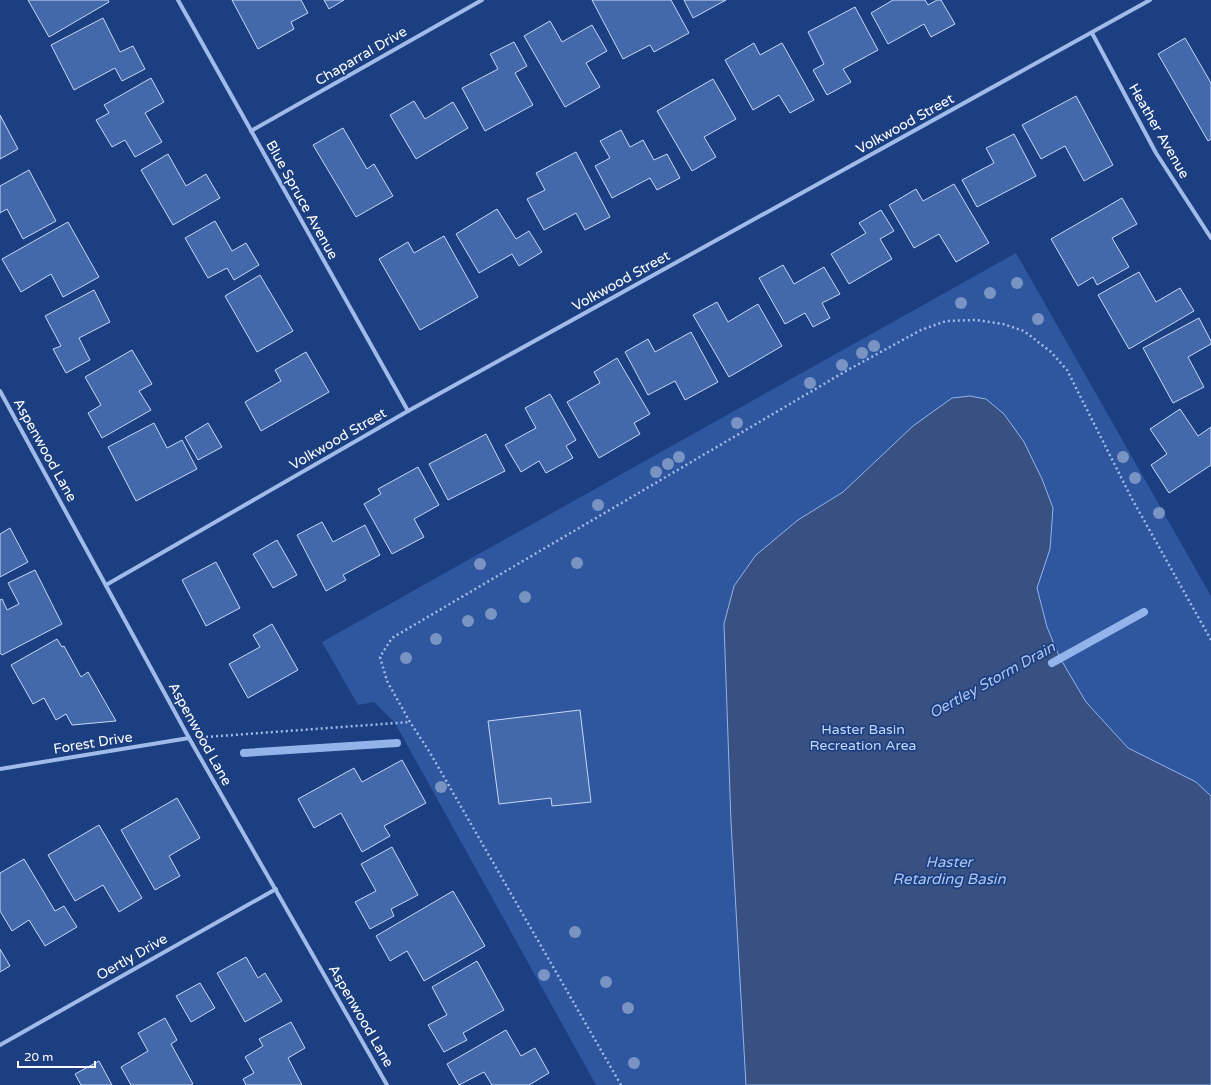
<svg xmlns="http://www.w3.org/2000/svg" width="1211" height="1085" viewBox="0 0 1211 1085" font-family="'Varela Round',sans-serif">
	<rect width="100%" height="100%" fill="#1c3f81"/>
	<polygon fill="#2f579f" points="1016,253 1211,596 1211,1085 596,1085 395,723 374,702 358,705 322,642"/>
	<polygon fill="#385182" stroke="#93b4eb" points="970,396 986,399 1004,414 1024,442 1042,479 1053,508 1050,549 1037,588 1047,627 1060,658 1086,702 1128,748 1196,782 1211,796 1211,1085 746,1085 731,822 724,624 734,586 756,555 798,520 843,492 913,426 952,398"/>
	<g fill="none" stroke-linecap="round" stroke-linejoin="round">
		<g stroke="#93b4eb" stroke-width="8">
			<polyline points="1052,663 1144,612"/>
			<polyline points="244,753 397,743"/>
		</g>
	</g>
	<g fill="#4469ab" stroke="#c5d7f7">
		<polygon points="28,0 108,0 109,2 49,37"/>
		<polygon points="232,0 301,0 308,13 291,22 294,29 258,49"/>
		<polygon points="324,0 344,0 329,9"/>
		<polygon points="592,0 671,0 689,33 654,52 650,45 623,59"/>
		<polygon points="684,0 726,0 693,18"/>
		<polygon points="893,0 925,0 928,5 937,0 941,0 955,24 931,37 924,24 888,44 871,13"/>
		<polygon points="855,7 878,50 843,69 851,82 827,95 813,70 824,64 808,32"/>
		<polygon points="103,18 120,52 133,46 145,69 122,81 115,68 74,90 51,45"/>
		<polygon points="550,21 562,42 592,25 607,51 586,63 600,87 565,107 524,36"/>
		<polygon points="1185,38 1211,83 1211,139 1208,141 1158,54"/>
		<polygon points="514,42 527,66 515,73 533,105 485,131 462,88 498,69 490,54"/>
		<polygon points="754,43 760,55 782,43 814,100 790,113 779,95 753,110 725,60"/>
		<polygon points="151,78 164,102 145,113 162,142 135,157 125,140 112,147 96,120 109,113 104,105"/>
		<polygon points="713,79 736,119 704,137 716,157 692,171 657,111"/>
		<polygon points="1076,96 1113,165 1084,181 1065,146 1041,159 1022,125"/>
		<polygon points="414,101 425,119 453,102 468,128 416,159 390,115"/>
		<polygon points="0,115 18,149 0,159"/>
		<polygon points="343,128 367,169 374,164 393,196 356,217 313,145"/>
		<polygon points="621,130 630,147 643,140 654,160 667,154 680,178 657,190 650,178 612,198 595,166 610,158 600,141"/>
		<polygon points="1014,134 1036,176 977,207 962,180 994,163 986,148"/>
		<polygon points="576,152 610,217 585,230 576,213 544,230 527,199 545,190 536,173"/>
		<polygon points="168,154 186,186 206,174 220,198 173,225 141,170"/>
		<polygon points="29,170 56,221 23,239 7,209 0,213 0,186"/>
		<polygon points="954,184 989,243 956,262 939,234 914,248 889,205 916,189 923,201"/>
		<polygon points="1122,198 1137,224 1112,238 1129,267 1097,285 1093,277 1078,286 1051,239"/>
		<polygon points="497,209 516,239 529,231 542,252 519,266 512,254 479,273 456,234"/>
		<polygon points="881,210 894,231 880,239 892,259 849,284 831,254 866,233 859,223"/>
		<polygon points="215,221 232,251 246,243 259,265 234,280 227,268 208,278 185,238"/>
		<polygon points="68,222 99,277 63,297 51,274 21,292 2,259"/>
		<polygon points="444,236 478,297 420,330 379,259 408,242 414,253"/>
		<polygon points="783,265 794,284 824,267 840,294 822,303 830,318 813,327 805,313 785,324 759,278"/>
		<polygon points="1139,272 1156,302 1180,288 1194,311 1129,349 1098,295"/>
		<polygon points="260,275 293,331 257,352 225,296"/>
		<polygon points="94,290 110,322 79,338 90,360 66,373 53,349 61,346 45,316"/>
		<polygon points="717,302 728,322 758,304 782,346 729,377 693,315"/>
		<polygon points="1199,318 1211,341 1211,344 1188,357 1204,387 1173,403 1143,348"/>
		<polygon points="691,332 718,382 685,400 675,381 648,395 625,352 648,339 655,352"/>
		<polygon points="132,350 152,384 139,391 151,410 102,438 88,413 101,405 85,377"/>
		<polygon points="306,352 329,392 261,431 245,402 281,381 275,370"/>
		<polygon points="617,358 650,414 634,423 640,434 599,458 567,402 600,383 594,372"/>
		<polygon points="550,394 576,440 566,446 573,458 546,473 539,461 521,472 505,445 536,428 525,408"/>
		<polygon points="1180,409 1198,436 1211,427 1211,465 1169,493 1151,465 1167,454 1150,429"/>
		<polygon points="154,423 167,448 182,440 197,469 136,501 108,447"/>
		<polygon points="208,423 222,447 198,460 185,437"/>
		<polygon points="486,434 505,471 448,500 429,464"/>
		<polygon points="418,467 439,505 414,519 424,537 392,554 364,504 381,494 378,489"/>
		<polygon points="322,522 333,542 365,525 380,555 343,575 346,580 326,591 297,535"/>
		<polygon points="10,528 28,562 0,577 0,534"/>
		<polygon points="277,540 297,575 273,588 253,554"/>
		<polygon points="216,562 240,608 206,626 182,580"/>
		<polygon points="35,570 62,624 2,655 0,653 0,600 2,599 7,610 19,604 8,583"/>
		<polygon points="272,624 298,670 248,698 229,664 260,647 253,635"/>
		<polygon points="57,639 62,647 64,646 81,677 88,672 116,721 72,725 66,714 56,720 44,698 33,704 11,665"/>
		<polygon points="580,710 591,802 552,806 551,798 499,804 488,721"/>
		<polygon points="402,760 426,803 384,826 390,836 362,852 341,813 314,828 298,799 354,768 362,782"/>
		<polygon points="177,798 200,838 169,856 180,876 155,890 121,830"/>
		<polygon points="99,825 142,898 119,912 103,885 75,901 48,855"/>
		<polygon points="392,847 418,895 391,909 394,916 370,929 355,902 376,891 361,864"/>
		<polygon points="24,859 55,911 64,906 77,927 45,946 29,920 12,931 0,911 0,873"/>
		<polygon points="453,891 485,946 424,981 407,951 390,961 376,936"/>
		<polygon points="0,949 10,966 0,972"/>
		<polygon points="246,957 258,978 265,973 282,1001 245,1022 217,973"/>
		<polygon points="477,961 504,1010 463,1033 467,1040 444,1052 428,1025 447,1015 432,987"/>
		<polygon points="200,983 215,1008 191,1022 176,996"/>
		<polygon points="165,1018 177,1040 171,1044 193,1084 191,1085 131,1085 121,1067 148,1051 138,1033"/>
		<polygon points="291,1022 305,1048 288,1058 302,1085 246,1085 243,1079 254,1073 245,1057 263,1046 259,1039"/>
		<polygon points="506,1030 521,1056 535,1048 549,1073 529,1085 492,1085 484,1072 459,1085 447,1064"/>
		<polygon points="99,1061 112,1085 81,1085 75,1074"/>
	</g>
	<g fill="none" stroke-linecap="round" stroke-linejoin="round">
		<g stroke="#a0bbe9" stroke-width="2.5" stroke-dasharray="2 3" stroke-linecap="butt">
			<polyline points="206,737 410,722"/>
			<polyline points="621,1085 429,751 410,722 387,681 380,657 392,638 846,371 921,330 946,321 976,320 1003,324 1024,331 1051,352 1067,370 1131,497 1211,640"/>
		</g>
		<g stroke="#a0bbe9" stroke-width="4">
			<polyline points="178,0 408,411"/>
			<polyline points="1092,33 1156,153 1211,238"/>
			<polyline points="251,131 482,0"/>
			<polyline points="0,391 189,738 387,1085"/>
			<polyline points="106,585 408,411 1150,0"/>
			<polyline points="0,769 189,738"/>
			<polyline points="0,1045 276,889"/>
		</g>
	</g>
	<g fill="#7993c2">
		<circle cx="1017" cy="283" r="6"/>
		<circle cx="990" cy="293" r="6"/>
		<circle cx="961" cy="303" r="6"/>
		<circle cx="1038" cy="319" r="6"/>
		<circle cx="874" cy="346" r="6"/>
		<circle cx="862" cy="353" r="6"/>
		<circle cx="842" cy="365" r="6"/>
		<circle cx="810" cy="383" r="6"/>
		<circle cx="737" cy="423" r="6"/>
		<circle cx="679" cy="457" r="6"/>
		<circle cx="1123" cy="457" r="6"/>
		<circle cx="668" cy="464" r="6"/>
		<circle cx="656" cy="472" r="6"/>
		<circle cx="1135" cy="478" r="6"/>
		<circle cx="598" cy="505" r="6"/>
		<circle cx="1159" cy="513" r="6"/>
		<circle cx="577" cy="563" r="6"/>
		<circle cx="480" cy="564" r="6"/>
		<circle cx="525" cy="597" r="6"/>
		<circle cx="491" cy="614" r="6"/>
		<circle cx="468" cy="621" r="6"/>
		<circle cx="436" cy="639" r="6"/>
		<circle cx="406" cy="658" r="6"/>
		<circle cx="441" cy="787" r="6"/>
		<circle cx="575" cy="932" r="6"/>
		<circle cx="544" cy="975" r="6"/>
		<circle cx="606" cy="982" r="6"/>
		<circle cx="628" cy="1008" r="6"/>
		<circle cx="634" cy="1063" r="6"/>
	</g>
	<g text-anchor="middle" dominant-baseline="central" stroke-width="3.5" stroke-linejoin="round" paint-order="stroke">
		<g font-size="14" fill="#fff" stroke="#1c3f81">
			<text transform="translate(361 56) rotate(-30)">Chaparral Drive</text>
			<text transform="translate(905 124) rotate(-29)">Volkwood Street</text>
			<text transform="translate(1159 131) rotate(60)">Heather Avenue</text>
			<text transform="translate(302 200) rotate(61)">Blue Spruce Avenue</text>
			<text transform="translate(621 281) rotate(-29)">Volkwood Street</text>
			<text transform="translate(338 439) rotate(-30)">Volkwood Street</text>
			<text transform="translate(45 450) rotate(61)">Aspenwood Lane</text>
			<text transform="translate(200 734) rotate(61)">Aspenwood Lane</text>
			<text transform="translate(93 743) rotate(-9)">Forest Drive</text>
			<text transform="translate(132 957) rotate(-30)">Oertly Drive</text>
			<text transform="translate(361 1016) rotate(60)">Aspenwood Lane</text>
		</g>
		<g font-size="14" fill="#c5d7f7" stroke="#1c3f81">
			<text x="863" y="729">Haster Basin<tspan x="863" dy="16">Recreation Area</tspan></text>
		</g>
		<g font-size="15" font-style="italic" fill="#acc5f1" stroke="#1c3f81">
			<text transform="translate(992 680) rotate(-29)">Oertley Storm Drain</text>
			<text x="949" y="862">Haster<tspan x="949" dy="17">Retarding Basin</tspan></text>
		</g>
	</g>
	<path d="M18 1061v6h77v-6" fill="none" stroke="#ffffff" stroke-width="2"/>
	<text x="24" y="1061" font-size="12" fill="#ffffff" stroke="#1c3f81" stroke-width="3" paint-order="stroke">20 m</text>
</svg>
